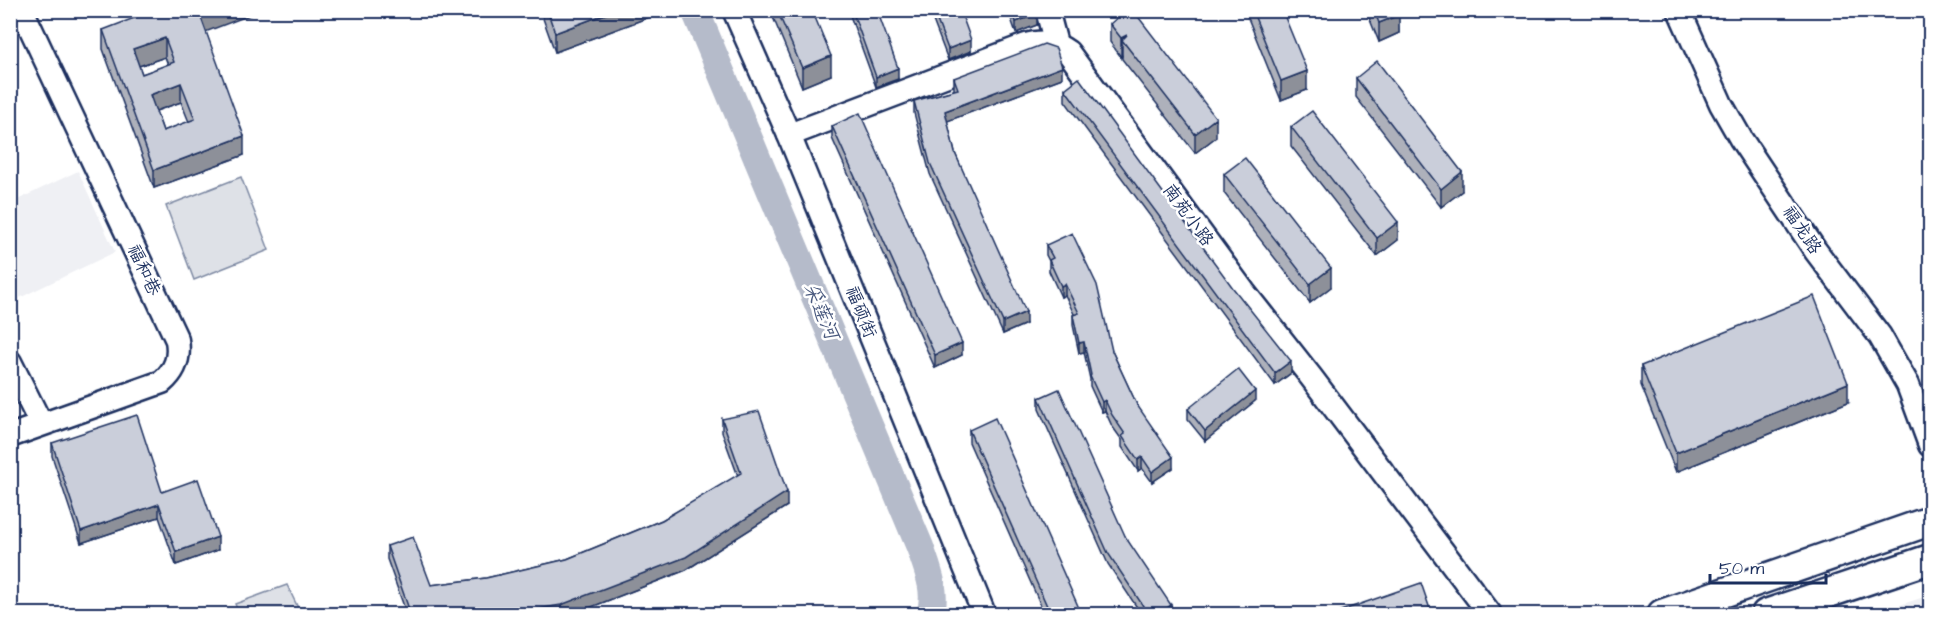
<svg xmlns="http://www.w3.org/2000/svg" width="1941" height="625" viewBox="0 0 1941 625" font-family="'Architects Daughter','LXGW WenKai TC',sans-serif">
	<rect width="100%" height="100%" fill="#fff"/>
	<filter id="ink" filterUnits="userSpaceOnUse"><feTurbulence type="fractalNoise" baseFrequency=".0167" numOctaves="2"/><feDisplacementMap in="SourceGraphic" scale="12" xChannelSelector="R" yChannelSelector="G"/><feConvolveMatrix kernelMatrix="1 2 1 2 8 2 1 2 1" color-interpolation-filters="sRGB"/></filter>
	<g filter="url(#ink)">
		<g fill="#eff0f4">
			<polygon points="78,171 115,252 11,302 11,203"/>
			<polygon points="1930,595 1930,614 1873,614"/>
		</g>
		<g fill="#dee1e7" stroke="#7c88a2" stroke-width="1.5">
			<polygon points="241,177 269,250 194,280 166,206"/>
			<polygon points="287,585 301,614 239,614 235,604"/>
		</g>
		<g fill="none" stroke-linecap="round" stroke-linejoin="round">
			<path stroke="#b5bbca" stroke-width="28" d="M 695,10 L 920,547 C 927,568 938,592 930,614"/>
			<defs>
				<g id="minor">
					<polyline points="734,10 789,135 984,614"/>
					<polyline points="1047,10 1056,44"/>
					<polyline points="1679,10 1721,104 1741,139 1815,250 1880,336 1908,385 1930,445"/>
					<path d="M 789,135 L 1026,45 C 1043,40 1054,42 1068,52 L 1244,292 L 1311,377 L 1490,614"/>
					<polyline points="10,362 41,424"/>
					<path d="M 10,436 L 162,382 C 176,370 180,357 177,340 L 22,10"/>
				</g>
				<g id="major">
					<polyline points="1662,614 1930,521"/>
					<polyline points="1766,614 1930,559"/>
				</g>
			</defs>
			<use href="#minor" stroke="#1b2f5e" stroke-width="27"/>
			<use href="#major" stroke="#1b2f5e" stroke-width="33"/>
			<use href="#minor" stroke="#fff" stroke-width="22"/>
			<use href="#major" stroke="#fff" stroke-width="28"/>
		</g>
		<g fill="#aeb1bb" stroke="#1b2f5e" stroke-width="1.5" fill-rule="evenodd">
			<polygon points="540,10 655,10 655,15 555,52"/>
			<polygon points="770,10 812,10 831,75 802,87"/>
			<polygon points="848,10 877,10 898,79 876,87"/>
			<polygon points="929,10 960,10 971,51 948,60"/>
			<polygon points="1008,10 1036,10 1037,25 1016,33"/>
			<polygon points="1248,10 1282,10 1307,90 1281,100 1248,18"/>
			<polygon points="1366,10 1398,10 1399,33 1379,42"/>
			<polygon points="1110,24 1216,137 1195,153 1122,59 1122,56 1121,57 1110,42"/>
			<path d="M 103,30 L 206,32 L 244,155 L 154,188 L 103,49 ZM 165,57 L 168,65 L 142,74 L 139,66 ZM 181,102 L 189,122 L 163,131 L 156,111 Z"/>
			<polygon points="954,78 1062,78 947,121 955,153 1026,324 1003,334 930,174 914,113 914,101 954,90"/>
			<polygon points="1356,78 1462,191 1441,207 1356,97"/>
			<polygon points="1065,89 1291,373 1275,385 1065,101"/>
			<polygon points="832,126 962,355 935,368 832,138"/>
			<polygon points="1291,127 1398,240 1377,256 1291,146"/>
			<polygon points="1224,174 1331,287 1310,303 1224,193"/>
			<polygon points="1046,245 1112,351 1137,405 1173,468 1152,482 1142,468 1138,471 1122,447 1122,440 1112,426 1105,411 1102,412 1090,386 1090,379 1084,352 1079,353 1073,325 1073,315 1074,314 1065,295 1061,297 1049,271 1049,261 1046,255"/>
			<polygon points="1641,366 1848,402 1676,472 1641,385"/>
			<polygon points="1039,398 1126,538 1171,615 1142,615 1108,564 1039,409"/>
			<polygon points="1255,401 1205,441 1188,420 1188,409"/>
			<polygon points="722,419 787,506 686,570 571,615 407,615 387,559 387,546 431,585 486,578 567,559 662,520 738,476 722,432"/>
			<polygon points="969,430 1082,615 1045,615 969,442"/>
			<polygon points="52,443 162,492 218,550 176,565 159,517 81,543 52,456"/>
		</g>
		<g fill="#8d9099" stroke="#1b2f5e" stroke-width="1.5">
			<polygon points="212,10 263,10 200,34 200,15"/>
			<polygon points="616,10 655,10 655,15 555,52 555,33"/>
			<polygon points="1037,14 1037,25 1016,33 1016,22"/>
			<polygon points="1399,15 1399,33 1379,42 1379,23"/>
			<polygon points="1127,35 1122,40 1122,56 1121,57 1121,38"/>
			<polygon points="165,38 165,57 133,68 133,49"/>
			<polygon points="971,40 971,51 948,60 948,49"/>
			<polygon points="831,56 831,75 802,87 802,68"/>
			<polygon points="1062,67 1062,78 945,122 945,111"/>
			<polygon points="898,68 898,79 876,87 876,77"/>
			<polygon points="1307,71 1307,90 1281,100 1281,81"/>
			<polygon points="181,83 181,102 150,113 150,95"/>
			<polygon points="1216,118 1216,137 1195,153 1195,134"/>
			<polygon points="244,136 244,155 154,188 154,170"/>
			<polygon points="1462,172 1462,191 1441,207 1441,189"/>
			<polygon points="1398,222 1398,240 1377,256 1377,238"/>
			<polygon points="1331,268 1331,287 1310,303 1310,284"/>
			<polygon points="1065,284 1065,295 1061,297 1061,286"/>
			<polygon points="1026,312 1026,324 1003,334 1003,322"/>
			<polygon points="1084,342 1084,352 1079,353 1079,343"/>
			<polygon points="962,343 962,355 935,368 935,355"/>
			<polygon points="1291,361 1291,373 1275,385 1275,373"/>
			<polygon points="1848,383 1848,402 1676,472 1676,453"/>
			<polygon points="1255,391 1255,401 1205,441 1205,431"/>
			<polygon points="1105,400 1105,411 1102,412 1102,402"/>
			<polygon points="1142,457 1142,468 1138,471 1138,460"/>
			<polygon points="1173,457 1173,468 1152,482 1152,472"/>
			<polygon points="787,492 787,506 686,570 571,615 561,615 561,605"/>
			<polygon points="159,504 159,517 81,543 81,531"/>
			<polygon points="218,537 218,550 176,565 176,552"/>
			<polygon points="1171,605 1171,615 1157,615"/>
		</g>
		<g fill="#caceda" stroke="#1b2f5e" stroke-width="1.5" fill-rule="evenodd">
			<path d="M 155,10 L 212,10 L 200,15 L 244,136 L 154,170 L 103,30 ZM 165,38 L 174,62 L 142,74 L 133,49 ZM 181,83 L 195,119 L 163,131 L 150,95 Z"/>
			<polygon points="547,10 616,10 555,33"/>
			<polygon points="777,10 812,10 831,56 802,68"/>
			<polygon points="852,10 877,10 898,68 876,77"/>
			<polygon points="933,10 960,10 971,40 948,49"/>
			<polygon points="1012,10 1036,10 1037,14 1016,22"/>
			<polygon points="1126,10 1133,10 1216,118 1195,134 1122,40 1127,35 1121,38 1110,24"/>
			<polygon points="1252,10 1282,10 1307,71 1281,81"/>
			<polygon points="1374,10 1398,10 1399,15 1379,23"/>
			<polygon points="1044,44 1056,48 1062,67 945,111 955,153 1026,312 1003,322 930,163 914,101 958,89 954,78"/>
			<polygon points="1377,61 1462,172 1441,189 1356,78"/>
			<polygon points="1079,78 1233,288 1291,361 1275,373 1065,89"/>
			<polygon points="1312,111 1398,222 1377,238 1291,127"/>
			<polygon points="860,113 962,343 935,355 832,126"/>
			<polygon points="1245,158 1331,268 1310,284 1224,174"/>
			<polygon points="1072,233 1097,285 1112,351 1137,405 1173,457 1152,472 1142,457 1138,460 1122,436 1125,434 1112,415 1105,400 1102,402 1090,376 1091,375 1084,342 1079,343 1073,315 1079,313 1065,284 1061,286 1049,260 1053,258 1046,245"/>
			<polygon points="1814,296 1848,383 1676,453 1641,366"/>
			<polygon points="1238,369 1255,391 1205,431 1188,409"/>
			<polygon points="1059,389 1126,538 1171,605 1157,615 1149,615 1108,553 1039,398"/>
			<polygon points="759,411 787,492 686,557 561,605 505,615 411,615 387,546 413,537 431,585 486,578 567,559 662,520 741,473 722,419"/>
			<polygon points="137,415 162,492 198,479 218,537 176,552 159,504 81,531 52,443"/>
			<polygon points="995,418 1082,615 1051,615 969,430"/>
			<polygon points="1421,583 1432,615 1329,615"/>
		</g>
	</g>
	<g text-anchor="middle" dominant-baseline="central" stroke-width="5" stroke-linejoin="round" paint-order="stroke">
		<g font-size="18" fill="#1b2f5e" stroke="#fff">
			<text transform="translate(1188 215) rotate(54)">南苑小路</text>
			<text transform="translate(1802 230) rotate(56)">福龙路</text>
			<text transform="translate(144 270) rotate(65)">福和巷</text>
			<text transform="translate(861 312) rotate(68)">福硕街</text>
		</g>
		<g font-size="20" font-style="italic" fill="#49597e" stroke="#fff">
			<text transform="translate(821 311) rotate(67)">采莲河</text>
		</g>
	</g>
	<rect width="1941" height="625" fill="none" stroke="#fff" stroke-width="36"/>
	<rect x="18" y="18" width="1905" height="589" fill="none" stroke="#1b2f5e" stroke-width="2" filter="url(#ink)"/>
	<path d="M1710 574v9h116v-9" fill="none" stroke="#1b2f5e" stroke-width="3"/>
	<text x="1719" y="574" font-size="18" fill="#1b2f5e" stroke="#ffffff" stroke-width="4.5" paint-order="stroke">50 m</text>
</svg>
